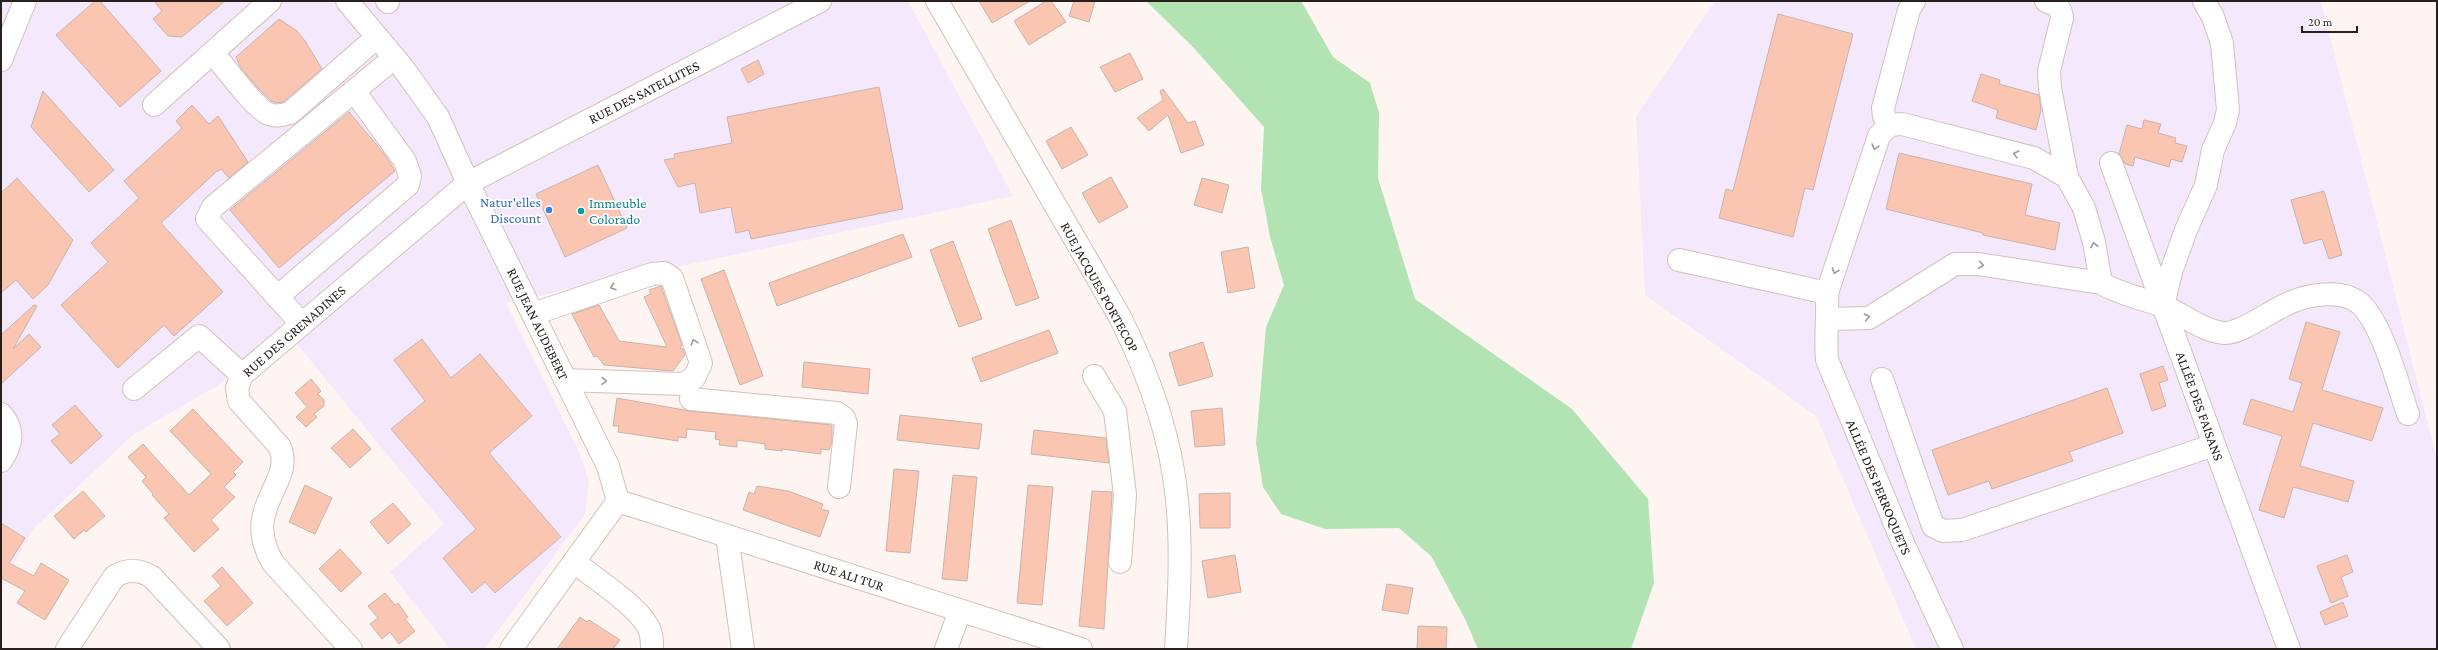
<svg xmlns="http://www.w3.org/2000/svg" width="2438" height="650" viewBox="0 0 2438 650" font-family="'Crimson Pro',serif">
	<rect width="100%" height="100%" fill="#fef5f2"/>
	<g fill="#f4e8fd">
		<polygon points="1,1 908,1 1013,196 506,303 579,452 589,481 585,514 484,649 450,649 390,572 444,524 284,328 217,386 134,434 33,529 1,587"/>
		<polygon points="1715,1 2321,1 2437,460 2437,649 1916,649 1816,416 1645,295 1636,116"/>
	</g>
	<polygon fill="#b1e4b2" points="1146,1 1301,1 1333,57 1370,83 1379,113 1378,178 1415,299 1572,409 1648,499 1654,583 1631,649 1478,649 1465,619 1431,556 1399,528 1325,529 1281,514 1263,487 1256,443 1266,327 1284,285 1270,237 1261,189 1264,127 1193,47"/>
	<g fill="#fbc6b1" stroke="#c8b4ac">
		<polygon points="95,1 100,1 161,71 120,107 56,35"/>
		<polygon points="154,1 225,1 182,37 168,36 153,19 162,11"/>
		<polygon points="979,1 1030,1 992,23"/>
		<polygon points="1046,1 1051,1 1066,22 1029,45 1014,21"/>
		<polygon points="1074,1 1095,1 1089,22 1069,16"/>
		<polygon points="1778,14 1853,34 1813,190 1805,188 1793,237 1719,218 1726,189 1733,191"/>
		<polygon points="279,19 297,31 305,41 322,69 283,102 277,103 271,101 258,88 241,68 236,57"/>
		<polygon points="1130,53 1143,79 1115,92 1100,67"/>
		<polygon points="758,60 764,74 748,83 741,69"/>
		<polygon points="1981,74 2000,80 1999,84 2039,95 2041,110 2036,130 1996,118 1998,110 1972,101"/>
		<polygon points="879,87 903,209 751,239 749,230 736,233 731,207 700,213 695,183 678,187 664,160 675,158 674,154 732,143 727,117"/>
		<polygon points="1163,89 1188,123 1195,121 1204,145 1181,153 1168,115 1149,131 1137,118 1163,100 1160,91"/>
		<polygon points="43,91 114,170 89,192 31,127"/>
		<polygon points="192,105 209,124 218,116 248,162 229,178 221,169 216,172 161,223 223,292 174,336 164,325 118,368 61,305 108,262 91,243 139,198 124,181 182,128 176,121"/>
		<polygon points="349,112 385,155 395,171 279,268 230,210"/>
		<polygon points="2144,120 2161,124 2158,133 2176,138 2175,143 2187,146 2182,162 2171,159 2169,167 2135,157 2133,166 2125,164 2119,154 2127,125 2142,129"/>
		<polygon points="1071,127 1088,155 1062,169 1046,141"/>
		<polygon points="1899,153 2032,184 2025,215 2060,223 2055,250 1983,235 1983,233 1886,209"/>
		<polygon points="598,165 627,228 565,257 536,194"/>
		<polygon points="1111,177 1128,207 1099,223 1082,193"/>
		<polygon points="17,178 73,240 48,285 33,299 16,280 1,293 1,193"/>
		<polygon points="1202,178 1229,185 1222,213 1194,205"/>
		<polygon points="2324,191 2342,255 2329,259 2322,239 2304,244 2291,200"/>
		<polygon points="1011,220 1039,298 1016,306 988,229"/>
		<polygon points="903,234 912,257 777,306 769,283"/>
		<polygon points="953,241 982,319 959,327 930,250"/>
		<polygon points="1248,247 1255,288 1228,293 1221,252"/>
		<polygon points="724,270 763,376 740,385 701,279"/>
		<polygon points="661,286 682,345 680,348 683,349 685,355 673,371 604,365 597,356 594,357 572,314 599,305 619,341 667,347 644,297 651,294 649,290"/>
		<polygon points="34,305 37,306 13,349 29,334 41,347 1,384 1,335"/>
		<polygon points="2306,322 2340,332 2322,390 2383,408 2372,441 2313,423 2300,466 2354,481 2348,502 2293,487 2284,518 2259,510 2282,436 2243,424 2251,399 2293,412 2302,383 2289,379"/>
		<polygon points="1049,330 1058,353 981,382 972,358"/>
		<polygon points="422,339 451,378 480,354 532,416 489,453 561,537 495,593 485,582 472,593 443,558 476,529 391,429 425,401 394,360"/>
		<polygon points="1203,342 1213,376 1179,386 1169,353"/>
		<polygon points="804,362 870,369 868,394 802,387"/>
		<polygon points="2163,366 2168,380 2159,383 2166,406 2152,411 2140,374"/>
		<polygon points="311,379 321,391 318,394 324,400 324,406 314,414 317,417 306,427 296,417 307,407 295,393"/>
		<polygon points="2107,388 2123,433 2069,452 2073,461 1992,489 1989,481 1948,495 1932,450"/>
		<polygon points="617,398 690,411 832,425 832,441 829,450 821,449 821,454 782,449 782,451 765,449 765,444 737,440 737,447 719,445 720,440 715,439 716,432 687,429 686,438 678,437 678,441 618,432 619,426 613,426"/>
		<polygon points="75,405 102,436 71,464 51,441 60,434 52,425"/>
		<polygon points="1222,408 1225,445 1195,447 1191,411"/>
		<polygon points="193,409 243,462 233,472 236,475 224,487 235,497 211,520 219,529 194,552 164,518 169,514 152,495 153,494 142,481 146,477 128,457 143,444 189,495 211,474 170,431"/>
		<polygon points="900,415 982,424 979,449 897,440"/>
		<polygon points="353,429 371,449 350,468 331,448"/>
		<polygon points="1034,430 1106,438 1109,463 1031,454"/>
		<polygon points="894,469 919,471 910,553 886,551"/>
		<polygon points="953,475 977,477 967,581 942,579"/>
		<polygon points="305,485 332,498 315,534 289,522"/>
		<polygon points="1028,485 1053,487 1042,605 1017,603"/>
		<polygon points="757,486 788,491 823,504 821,509 829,511 820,537 743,510 749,492 754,494"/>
		<polygon points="83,491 105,516 86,532 84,530 74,539 54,516"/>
		<polygon points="1092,491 1112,492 1112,495 1104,629 1079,626"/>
		<polygon points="1230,493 1230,528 1200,528 1199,494"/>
		<polygon points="393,503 411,524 388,544 370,522"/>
		<polygon points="1,523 25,538 9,563 34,576 41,563 69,580 45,620 17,603 25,591 1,578"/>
		<polygon points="340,549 362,573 341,592 319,569"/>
		<polygon points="1235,555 1241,592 1208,598 1202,561"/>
		<polygon points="2347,555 2353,572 2341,577 2348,596 2331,603 2317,566"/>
		<polygon points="222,567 253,603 227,626 204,601 221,586 212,576"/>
		<polygon points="1387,584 1413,588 1408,614 1382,610"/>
		<polygon points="385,593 395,605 398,603 408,617 405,619 415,631 399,644 390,632 382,639 370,624 378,618 368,606"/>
		<polygon points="2343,602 2348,616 2325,625 2320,612"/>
		<polygon points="580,617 587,622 589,620 620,640 613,649 557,649"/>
		<polygon points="1418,626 1447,627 1446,649 1417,649"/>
	</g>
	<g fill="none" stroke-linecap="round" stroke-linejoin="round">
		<defs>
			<g id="minor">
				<polyline points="347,1 403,68 438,117 468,183 608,466 618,501 511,649"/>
				<polyline points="387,1 388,2"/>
				<path d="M 937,1 L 1120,317 C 1149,375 1171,435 1177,500 C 1182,549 1179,600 1176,649"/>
				<path d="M 2046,1 C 2056,5 2061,6 2062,18 L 2049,71 L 2050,88 L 2067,177"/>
				<path d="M 213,53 C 224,66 256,110 269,114 C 276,117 283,115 290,113 L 377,37"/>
				<polyline points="1,60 25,1"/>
				<polyline points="154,105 270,1"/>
				<polyline points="1889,125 1884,116 1883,108 1909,10 1914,1"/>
				<polyline points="2111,163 2289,649"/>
				<polyline points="1679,260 1827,293"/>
				<polyline points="277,297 408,185 410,176 405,161 354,91"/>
				<polyline points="2163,306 2171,272 2186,230 2206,185 2213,150 2225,123 2228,110 2222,43 2213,17 2204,1"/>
				<polyline points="533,314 652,274 664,273 672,278 701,363 694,378 683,384 565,380"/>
				<path d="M 1828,319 L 1869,318 L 1955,264 L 1978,264 L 2101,283 C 2121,295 2142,298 2163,306 C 2183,314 2202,331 2224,333 C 2239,334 2265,315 2279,308 C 2302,295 2347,284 2366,310 C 2386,337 2397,382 2408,414"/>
				<polyline points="301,323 207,219 213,207 394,58"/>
				<polyline points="1094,376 1115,411 1125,495 1120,562"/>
				<polyline points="1882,379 1933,526 1943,531 1962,530 2214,445"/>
				<polyline points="134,389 199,336 242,375"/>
				<polyline points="691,399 837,413 844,418 846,424 839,487"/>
				<path d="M 1,414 C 15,430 12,445 1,461"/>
				<polyline points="618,501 1081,649"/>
				<polyline points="727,536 743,649"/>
				<path d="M 574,562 C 593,577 636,605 647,625 C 652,632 652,641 652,649"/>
				<path d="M 67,649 L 114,577 C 126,569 139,569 152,577 L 219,649"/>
				<path d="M 351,649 L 273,563 C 240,507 295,484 280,447 L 239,401 L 237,388 L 242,375 L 468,183 L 820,1"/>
				<polyline points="946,649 960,611"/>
				<path d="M 1952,649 L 1903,543 L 1827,360 C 1825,338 1828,316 1827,293 L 1879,136 L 1889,125 L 1902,124 L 2034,158 L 2067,177 L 2084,208 L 2094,242 L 2101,283"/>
			</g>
		</defs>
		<use href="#minor" stroke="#d4c0b8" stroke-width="24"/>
		<use href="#minor" stroke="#fff" stroke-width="22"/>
	</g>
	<defs><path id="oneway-chevron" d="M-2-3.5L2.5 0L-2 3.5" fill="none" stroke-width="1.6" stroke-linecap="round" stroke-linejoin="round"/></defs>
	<g stroke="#9e9b99">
		<use href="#oneway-chevron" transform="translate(1875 147) rotate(106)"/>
		<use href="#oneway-chevron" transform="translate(2016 154) rotate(-166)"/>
		<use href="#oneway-chevron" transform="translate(2094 245) rotate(-101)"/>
		<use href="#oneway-chevron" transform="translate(1981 265) rotate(8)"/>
		<use href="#oneway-chevron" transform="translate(1835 271) rotate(109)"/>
		<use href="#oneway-chevron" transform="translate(613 287) rotate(162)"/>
		<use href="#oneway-chevron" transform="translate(1867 317) rotate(-11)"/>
		<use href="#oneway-chevron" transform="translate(694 342) rotate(-109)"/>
		<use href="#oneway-chevron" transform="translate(604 381) rotate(2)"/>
	</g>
	<circle fill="#3f7fe0" stroke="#fff" stroke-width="1.5" cx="549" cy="210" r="4"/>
	<circle fill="#0f9aa8" stroke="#fff" stroke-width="1.5" cx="581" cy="211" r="4"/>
	<g text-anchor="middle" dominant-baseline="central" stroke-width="3.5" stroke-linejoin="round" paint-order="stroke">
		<g font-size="14" fill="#28201d" stroke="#fff">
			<text transform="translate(644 92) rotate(-27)">RUE DES SATELLITES</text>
			<text transform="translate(1100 287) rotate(61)">RUE JACQUES PORTECOP</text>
			<text transform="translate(538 324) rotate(64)">RUE JEAN AUDEBERT</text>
			<text transform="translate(294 331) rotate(-41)">RUE DES GRENADINES</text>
			<text transform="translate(2200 406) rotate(70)">ALLÉE DES FAISANS</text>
			<text transform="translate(1879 487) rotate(67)">ALLÉE DES PERROQUETS</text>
			<text transform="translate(849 575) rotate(18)">RUE ALI TUR</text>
		</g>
		<g font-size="14" fill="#366cbe" stroke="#fff" text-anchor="end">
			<text x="541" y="202">Natur'elles<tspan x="541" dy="16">Discount</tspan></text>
		</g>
		<g font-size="14" fill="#0d838f" stroke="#fff" text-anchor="start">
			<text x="589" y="203">Immeuble<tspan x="589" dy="16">Colorado</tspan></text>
		</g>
	</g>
	<rect width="2438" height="650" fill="none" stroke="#28201d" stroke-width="4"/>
	<path d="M2302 26v6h55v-6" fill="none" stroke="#28201d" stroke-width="2"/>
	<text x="2308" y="26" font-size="12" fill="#28201d" stroke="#ffffff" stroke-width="3" paint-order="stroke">20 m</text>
</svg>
